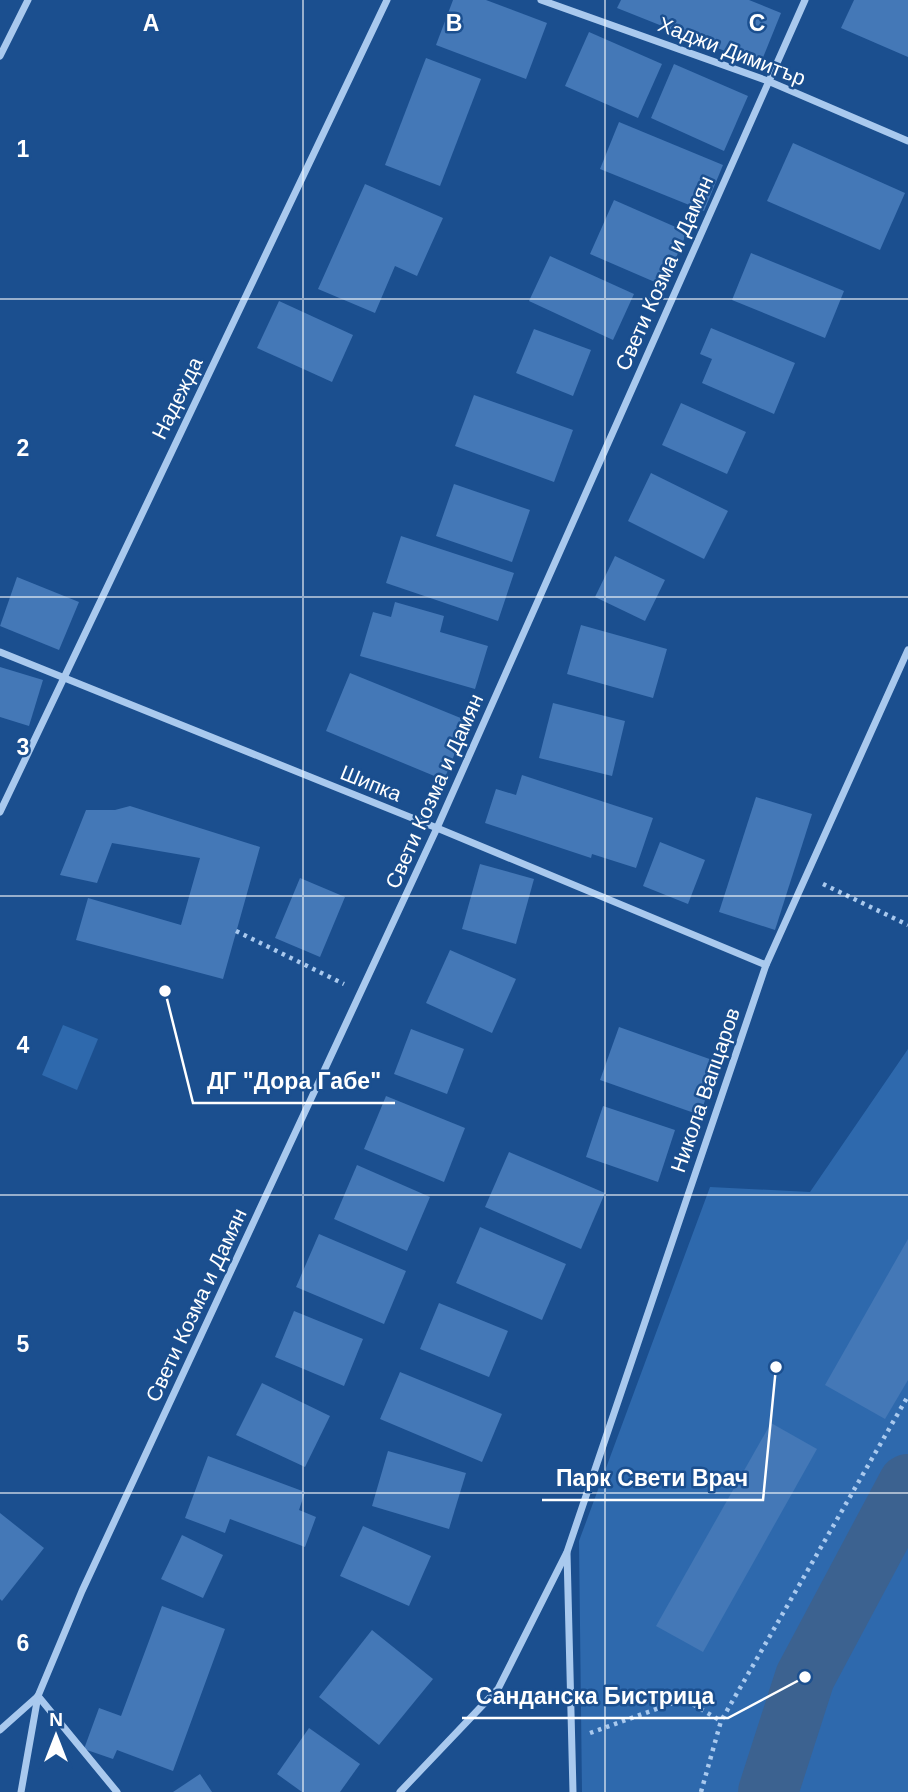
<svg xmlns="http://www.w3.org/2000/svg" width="908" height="1792" viewBox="0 0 908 1792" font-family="Arial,sans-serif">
	<rect width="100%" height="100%" fill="#1b4f8f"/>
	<g fill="#2e69ad">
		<polygon points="63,1025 98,1039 77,1090 42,1075"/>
		<polygon points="908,1049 908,1792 582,1792 579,1541 710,1187 810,1192"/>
	</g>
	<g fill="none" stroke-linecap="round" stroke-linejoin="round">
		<polyline stroke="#3c6290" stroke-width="60" points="768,1792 805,1677 908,1484"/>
	</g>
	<g fill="#4478b7">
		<polygon points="453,0 486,0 547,23 526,79 436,45"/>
		<polygon points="621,0 749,0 781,13 760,65 617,8"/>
		<polygon points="854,0 908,0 908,57 841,28"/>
		<polygon points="589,32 662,64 638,118 565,86"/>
		<polygon points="426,58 481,79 440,186 385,165"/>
		<polygon points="674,64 748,96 724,151 651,118"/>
		<polygon points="619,122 723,165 704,211 600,169"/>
		<polygon points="793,143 905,193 880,250 767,201"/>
		<polygon points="365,184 443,218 417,276 395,266 375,313 318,289"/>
		<polygon points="614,200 687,232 664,286 590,254"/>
		<polygon points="751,253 844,291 825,338 732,300"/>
		<polygon points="550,256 634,294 613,340 529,301"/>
		<polygon points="279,301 353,335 332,382 257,348"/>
		<polygon points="711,328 795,363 774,414 702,383 712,359 700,354"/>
		<polygon points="534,329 591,350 573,396 516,373"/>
		<polygon points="474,395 573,430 554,482 455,446"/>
		<polygon points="681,403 746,432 727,474 662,445"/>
		<polygon points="651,473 728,511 704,559 628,521"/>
		<polygon points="454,484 530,510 512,562 436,536"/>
		<polygon points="401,536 514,573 498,621 386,583"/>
		<polygon points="615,556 665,580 645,621 595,597"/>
		<polygon points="17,577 79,602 59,650 0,626"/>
		<polygon points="395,602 444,616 440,632 488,646 475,689 360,656 373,612 391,617"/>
		<polygon points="581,625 667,649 653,698 567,674"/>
		<polygon points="0,667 43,680 29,726 0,717"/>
		<polygon points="350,673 468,721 444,780 326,731"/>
		<polygon points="553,703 625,721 612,776 539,758"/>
		<polygon points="522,775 653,818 636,868 592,854 591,858 485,823 496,789 516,795"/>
		<polygon points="756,797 812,814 775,930 719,912"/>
		<polygon points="130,806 260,847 223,979 76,940 88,898 181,925 200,858 112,843 97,883 60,875 86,810 115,810"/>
		<polygon points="660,842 705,860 688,904 643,886"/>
		<polygon points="480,864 534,879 516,944 462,929"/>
		<polygon points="300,878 345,897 320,957 275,938"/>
		<polygon points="450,950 516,979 492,1033 426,1003"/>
		<polygon points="619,1027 718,1062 700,1115 600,1080"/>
		<polygon points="411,1029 464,1049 447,1094 394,1074"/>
		<polygon points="386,1096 465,1128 444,1182 364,1149"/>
		<polygon points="603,1106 675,1130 658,1182 586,1157"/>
		<polygon points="509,1152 605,1193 581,1249 485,1207"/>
		<polygon points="357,1165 430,1197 407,1251 334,1219"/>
		<polygon points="480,1227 566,1264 542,1320 456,1283"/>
		<polygon points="319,1234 406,1271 384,1324 296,1287"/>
		<polygon points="908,1239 908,1380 885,1419 825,1385"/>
		<polygon points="439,1303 508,1331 489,1377 420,1349"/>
		<polygon points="294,1311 363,1339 344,1386 275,1357"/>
		<polygon points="400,1372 502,1414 482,1462 380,1419"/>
		<polygon points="262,1383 330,1416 305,1467 236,1435"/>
		<polygon points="771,1423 817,1449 703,1652 656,1626"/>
		<polygon points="388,1451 466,1473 449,1529 372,1506"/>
		<polygon points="208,1456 305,1492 299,1510 316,1517 305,1547 230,1519 225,1533 185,1518"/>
		<polygon points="0,1513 44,1548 2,1601 0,1599"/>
		<polygon points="363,1526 431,1556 409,1606 340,1576"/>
		<polygon points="182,1535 223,1555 203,1598 161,1579"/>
		<polygon points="162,1606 225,1629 173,1771 117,1750 113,1759 84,1749 99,1708 121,1716"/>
		<polygon points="372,1630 433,1679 379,1745 319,1697"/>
		<polygon points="309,1728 360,1764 340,1792 302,1792 277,1774"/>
		<polygon points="200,1774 212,1792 173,1792"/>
	</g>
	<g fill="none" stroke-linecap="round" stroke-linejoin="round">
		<g stroke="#a9c9ee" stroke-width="4.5" stroke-dasharray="3.5 5" stroke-linecap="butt">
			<polyline points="823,884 908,925"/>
			<polyline points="236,931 344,984"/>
			<polyline points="590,1733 684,1699 721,1721"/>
			<polyline points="701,1792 721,1721 908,1396"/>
		</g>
		<g stroke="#a9c9ee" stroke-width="7">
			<polyline points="541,0 768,81 908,141"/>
			<polyline points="0,56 28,0"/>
			<polyline points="0,652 437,828 766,965"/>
			<polyline points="0,812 387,0"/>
			<polyline points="567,1553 573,1792"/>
			<polyline points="38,1696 117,1792"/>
			<polyline points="0,1730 37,1697"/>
			<polyline points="21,1792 38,1696 82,1591 437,828 805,0"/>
			<polyline points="400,1792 498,1689 567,1552 766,965 908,650"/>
		</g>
	</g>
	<path fill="none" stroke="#fff" stroke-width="2" stroke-opacity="0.55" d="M 303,0 L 303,1792M 605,0 L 605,1792M 0,299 L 908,299M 0,597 L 908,597M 0,896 L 908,896M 0,1195 L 908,1195M 0,1493 L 908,1493"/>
	<g text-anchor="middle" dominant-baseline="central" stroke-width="5" stroke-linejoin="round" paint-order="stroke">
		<g font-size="21" fill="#fff" stroke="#1b4f8f">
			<text transform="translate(732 51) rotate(21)">Хаджи Димитър</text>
			<text transform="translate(664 273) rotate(-66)">Свети Козма и Дамян</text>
			<text transform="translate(177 398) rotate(-64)">Надежда</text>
			<text transform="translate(371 783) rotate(22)">Шипка</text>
			<text transform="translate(434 791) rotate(-66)">Свети Козма и Дамян</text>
			<text transform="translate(705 1090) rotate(-71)">Никола Вапцаров</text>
			<text transform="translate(196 1305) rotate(-65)">Свети Козма и Дамян</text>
		</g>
	</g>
	<g font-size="23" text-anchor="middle" font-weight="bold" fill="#fff" stroke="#1b4f8f" stroke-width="5" stroke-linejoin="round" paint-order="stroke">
		<text x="151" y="31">A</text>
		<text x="454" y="31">B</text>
		<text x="757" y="31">C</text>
		<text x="23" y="157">1</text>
		<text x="23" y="456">2</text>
		<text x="23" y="755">3</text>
		<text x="23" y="1053">4</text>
		<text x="23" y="1352">5</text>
		<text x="23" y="1651">6</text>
	</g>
	<path fill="none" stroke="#fff" stroke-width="2.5" d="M165 991L193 1103H395M776 1367L763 1500H542M805 1677L728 1718H462"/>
	<g fill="#fff" stroke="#1b4f8f" stroke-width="2.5">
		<circle cx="165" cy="991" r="7"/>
		<circle cx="776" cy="1367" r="7"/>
		<circle cx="805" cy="1677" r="7"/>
	</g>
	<g font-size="23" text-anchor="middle" font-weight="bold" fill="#fff" stroke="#1b4f8f" stroke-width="5" stroke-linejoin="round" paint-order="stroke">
		<text x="294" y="1089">ДГ "Дора Габе"</text>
		<text x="652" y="1486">Парк Свети Врач</text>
		<text x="595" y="1704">Санданска Бистрица</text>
	</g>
	<g transform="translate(56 1736)" stroke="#1b4f8f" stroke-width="5" paint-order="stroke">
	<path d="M0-5L12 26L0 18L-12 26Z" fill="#ffffff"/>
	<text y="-10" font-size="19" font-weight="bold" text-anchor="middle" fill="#ffffff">N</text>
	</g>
</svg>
